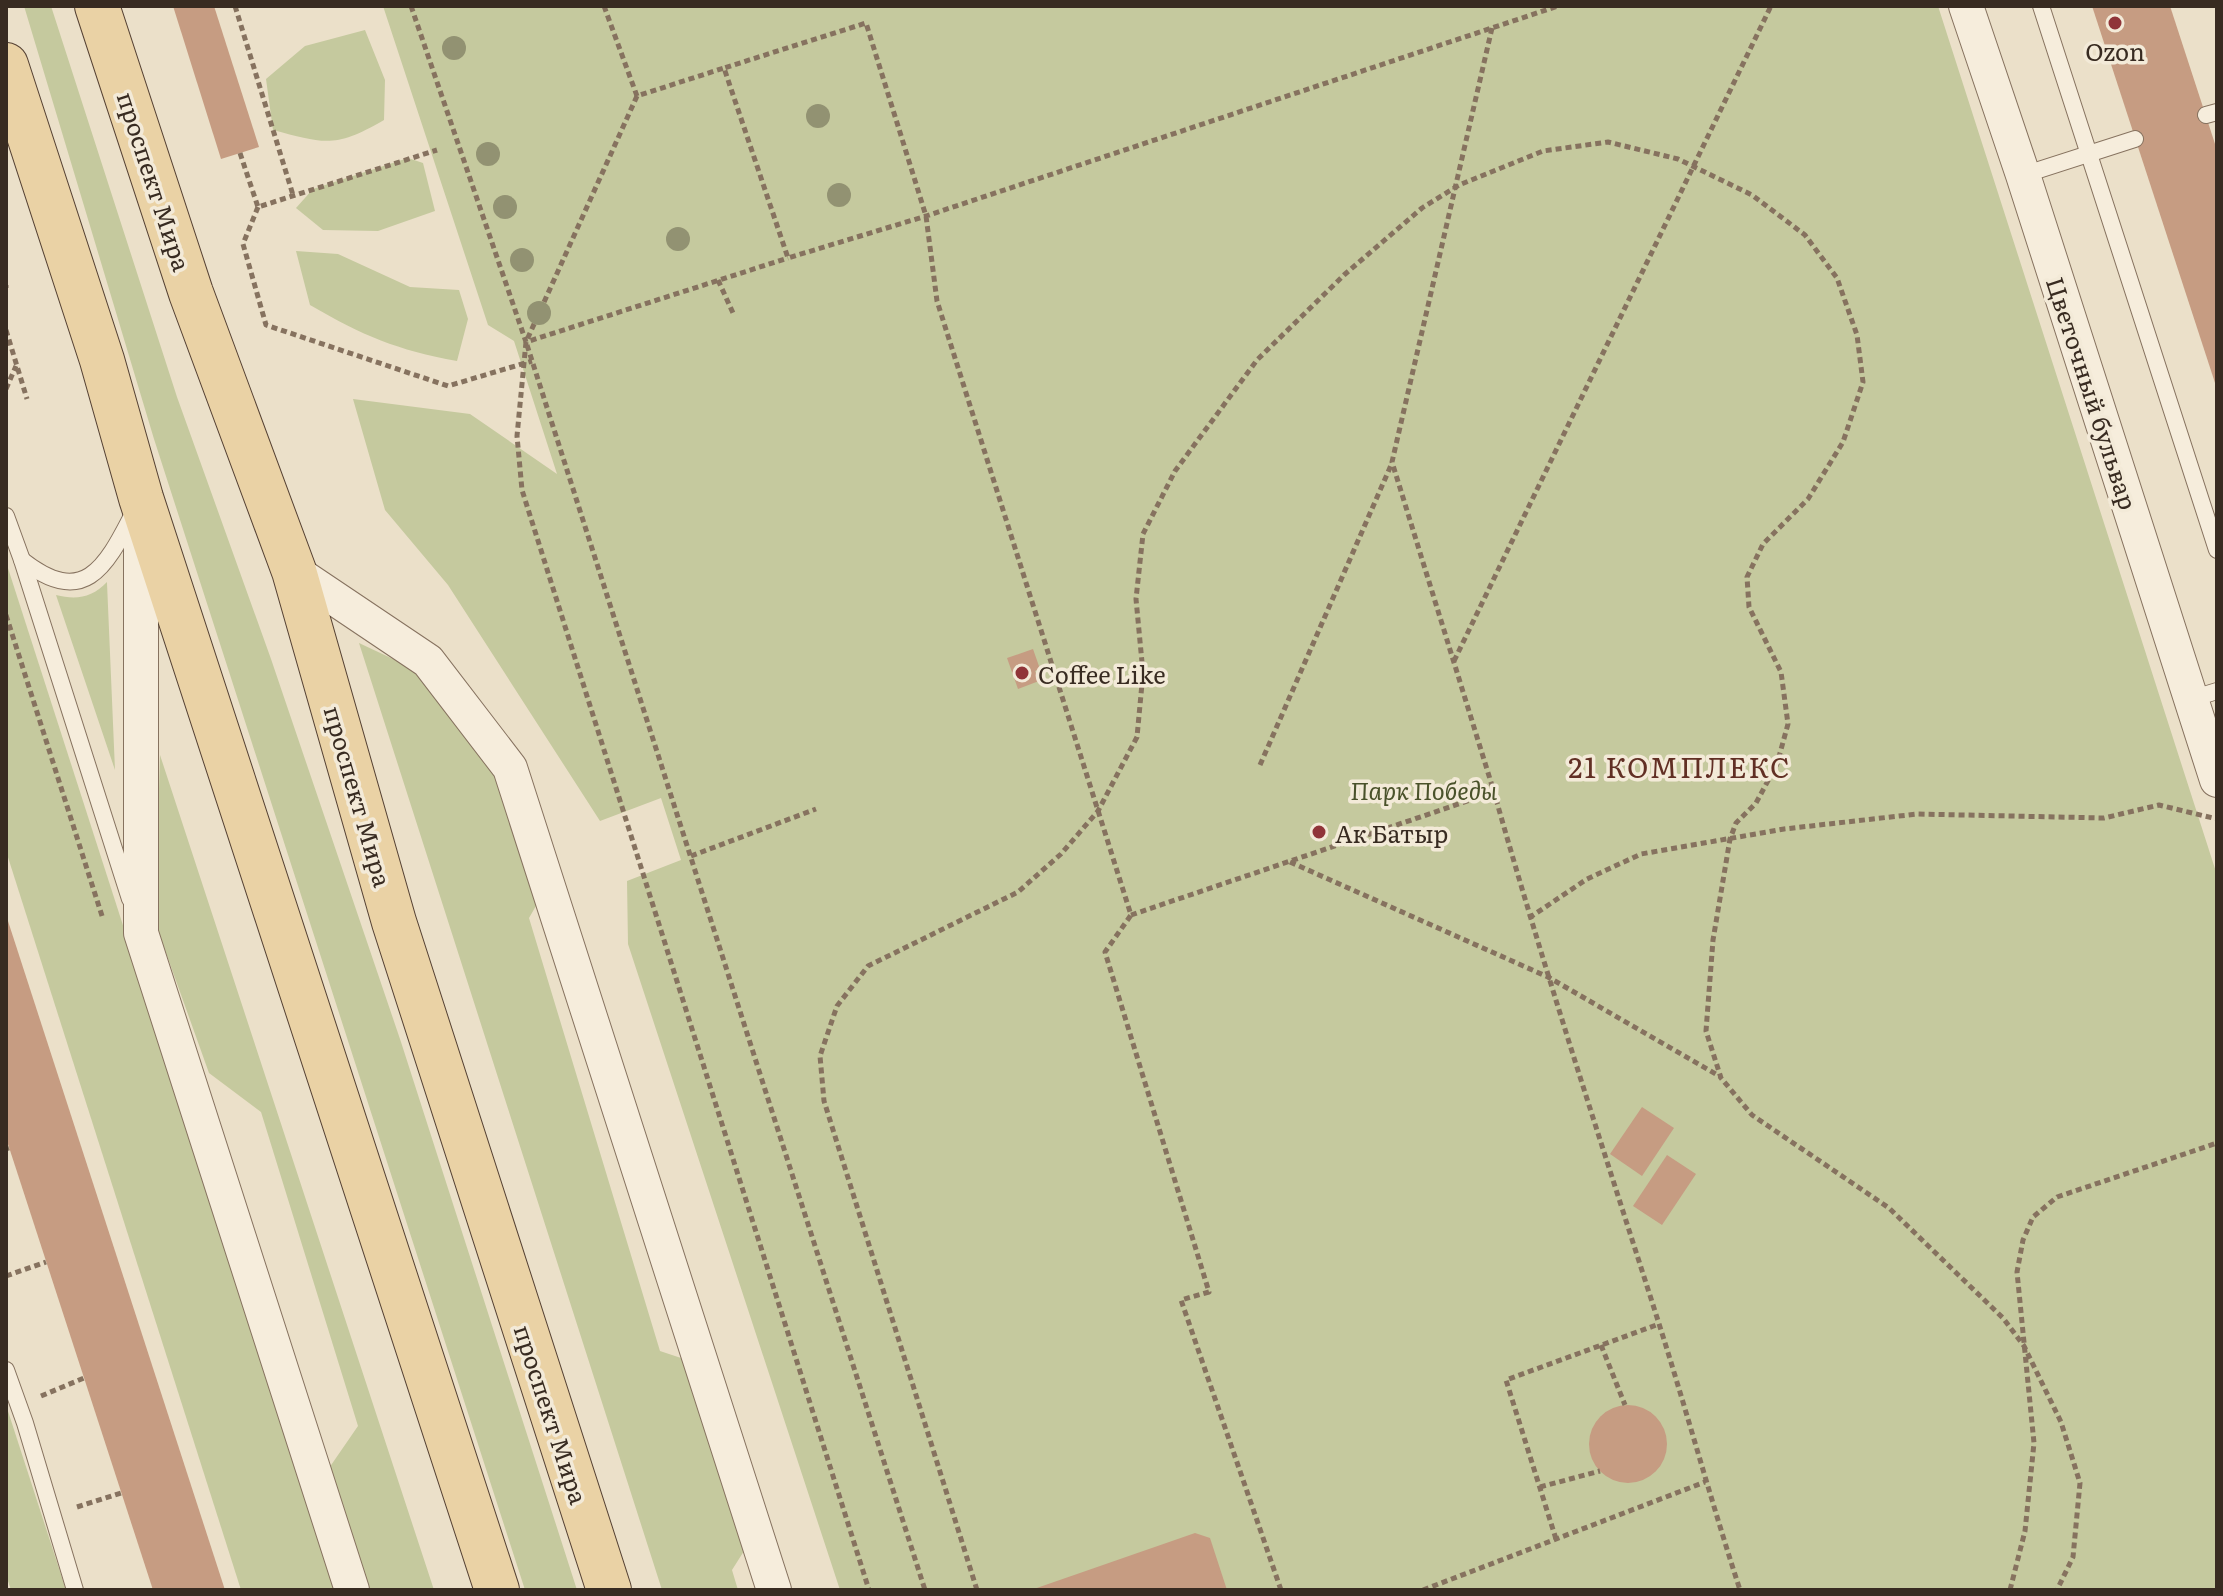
<svg xmlns="http://www.w3.org/2000/svg" width="2223" height="1596" viewBox="0 0 2223 1596" font-family="Literata,serif">
	<rect width="100%" height="100%" fill="#ebe0c9"/>
	<g fill="#c5c99e">
		<polygon points="24,6 51,6 177,397 271,659 401,1042 577,1590 525,1590 154,439"/>
		<polygon points="383,6 1938,6 2217,875 2217,1590 840,1590 628,944 627,881 681,860 661,798 600,821 448,585 385,510 353,399 470,414 557,474 514,341 488,325"/>
		<path d="M 365,30 L 385,80 L 384,120 C 336,148 325,144 273,130 L 266,79 L 305,46 Z"/>
		<polygon points="408,158 423,163 435,211 378,231 323,230 296,208 313,189"/>
		<path d="M 296,251 L 338,254 L 410,287 L 459,290 L 468,319 L 457,361 C 397,350 363,336 310,305 Z"/>
		<polygon points="6,562 337,1590 241,1590 6,851"/>
		<path d="M 107,582 L 107,583 L 115,770 L 56,595 C 76,600 92,598 107,582 Z"/>
		<polygon points="359,643 425,674 510,768 548,885 529,918 660,1351 702,1365 756,1532 732,1570 738,1590 662,1590"/>
		<polygon points="160,755 434,1590 367,1590 327,1471 358,1426 261,1112 209,1073 155,922"/>
		<polygon points="6,1405 66,1590 11,1590 6,1575"/>
	</g>
	<g fill="#c69c82">
		<polygon points="173,6 214,6 259,147 221,159"/>
		<polygon points="2092,6 2170,6 2217,150 2217,389"/>
		<polygon points="1033,649 1040,669 1035,671 1039,681 1018,689 1007,658"/>
		<polygon points="7,918 225,1590 153,1590 6,1138"/>
		<polygon points="1642,1107 1674,1128 1642,1176 1610,1154"/>
		<polygon points="1667,1155 1696,1174 1662,1225 1633,1206"/>
		<circle cx="1628" cy="1444" r="39"/>
		<polygon points="1195,1533 1210,1538 1227,1590 1031,1590"/>
	</g>
	<g fill="none" stroke-linecap="round" stroke-linejoin="round">
		<defs>
			<g id="lane">
				<polyline points="2041,6 2217,550"/>
				<polyline points="2206,115 2217,112"/>
				<polyline points="2023,175 2135,139"/>
				<polyline points="6,516 22,560 130,899"/>
				<path d="M 22,560 C 83,608 105,569 133,514"/>
				<polyline points="2191,699 2217,691"/>
				<polyline points="6,1370 25,1423 75,1590"/>
			</g>
			<g id="street">
				<polyline points="1966,6 2023,175 2217,780"/>
				<polyline points="141,523 141,933 352,1590"/>
				<polyline points="294,571 428,661 510,768 774,1590"/>
			</g>
			<g id="primary">
				<polyline points="97,6 191,293 294,571 394,922 609,1590"/>
				<polyline points="6,65 102,360 141,498 497,1590"/>
			</g>
		</defs>
		<use href="#lane" stroke="#86725f" stroke-width="18"/>
		<use href="#street" stroke="#86725f" stroke-width="36"/>
		<use href="#primary" stroke="#554133" stroke-width="46"/>
		<g stroke="#86725f" stroke-width="5" stroke-dasharray="6 4" stroke-linecap="butt">
			<polyline points="235,6 293,195"/>
			<polyline points="411,6 526,342 788,258"/>
			<polyline points="604,6 637,96 724,68"/>
			<polyline points="1492,28 1392,462 1494,792"/>
			<polyline points="637,96 526,342 517,436 522,490 869,1590"/>
			<polyline points="240,153 258,207 437,150"/>
			<polyline points="258,207 243,244 266,325 448,386 532,361"/>
			<polyline points="718,280 733,313"/>
			<polyline points="6,285 6,288"/>
			<polyline points="6,330 27,399"/>
			<polyline points="527,345 925,1590"/>
			<polyline points="6,389 16,366"/>
			<polyline points="6,615 103,919"/>
			<polyline points="1454,661 1771,6"/>
			<polyline points="1260,765 1392,463"/>
			<polyline points="691,856 816,809"/>
			<polyline points="1290,862 1548,977 1721,1077"/>
			<path d="M 1131,915 L 1494,792 C 1545,973 1604,1151 1661,1330 C 1688,1416 1712,1504 1740,1590"/>
			<polyline points="1529,918 1587,879 1641,854 1784,829 1917,814 2104,818 2159,805 2217,819"/>
			<polyline points="6,1149 9,1148"/>
			<polyline points="6,1276 46,1262"/>
			<polyline points="1601,1345 1625,1405"/>
			<polyline points="41,1396 84,1378"/>
			<polyline points="1540,1487 1600,1471"/>
			<polyline points="77,1507 121,1493"/>
			<polyline points="1556,1539 1506,1380 1659,1324"/>
			<polyline points="977,1590 824,1101 820,1056 837,1006 868,966 1018,892 1061,854 1098,811 1137,737 1143,673 1136,599 1143,534 1175,471 1257,360 1344,275 1422,208 1459,185 1543,151 1608,142 1678,159 1752,195 1805,235 1837,278 1857,335 1863,382 1843,442 1808,499 1763,544 1747,577 1749,607 1781,672 1788,724 1777,764 1756,803 1736,823 1730,839 1713,940 1706,1031 1721,1078 1752,1115 1889,1208 2003,1318 2024,1346 2061,1422 2080,1483 2073,1557 2057,1590"/>
			<polyline points="1281,1590 1181,1300 1209,1292 1105,952 1131,915 937,301 926,216 866,23 724,68 788,258 926,216 1558,6"/>
			<polyline points="1423,1590 1705,1482"/>
			<polyline points="2010,1590 2025,1531 2034,1443 2017,1272 2023,1240 2033,1217 2057,1197 2217,1143"/>
		</g>
		<use href="#lane" stroke="#f6eddc" stroke-width="16"/>
		<use href="#street" stroke="#f6eddc" stroke-width="34"/>
		<use href="#primary" stroke="#ead2a5" stroke-width="44"/>
	</g>
	<g fill="#929272">
		<circle cx="454" cy="48" r="12"/>
		<circle cx="818" cy="116" r="12"/>
		<circle cx="488" cy="154" r="12"/>
		<circle cx="839" cy="195" r="12"/>
		<circle cx="505" cy="207" r="12"/>
		<circle cx="678" cy="239" r="12"/>
		<circle cx="522" cy="260" r="12"/>
		<circle cx="539" cy="313" r="12"/>
	</g>
	<g fill="#903438" stroke="#f3ead8" stroke-width="3">
		<circle cx="2115" cy="23" r="8"/>
		<circle cx="1022" cy="673" r="8"/>
		<circle cx="1319" cy="832" r="8"/>
	</g>
	<g text-anchor="middle" dominant-baseline="central" stroke-width="7" stroke-linejoin="round" paint-order="stroke">
		<g font-size="24" fill="#382b21" stroke="#f3ead8" text-anchor="start">
			<text x="2115" y="50" text-anchor="middle">Ozon</text>
			<text x="1038" y="673">Coffee Like</text>
			<text x="1335" y="832">Ак Батыр</text>
		</g>
		<g font-size="24" fill="#382b21" stroke="#f3ead8">
			<text transform="translate(155 181) rotate(72)">проспект Мира</text>
			<text transform="translate(2093 393) rotate(72)">Цветочный бульвар</text>
			<text transform="translate(359 796) rotate(74)">проспект Мира</text>
			<text transform="translate(552 1414) rotate(72)">проспект Мира</text>
		</g>
		<g font-size="24" font-style="italic" fill="#4a522a" stroke="#f3ead8">
			<text x="1424" y="789">Парк Победы</text>
		</g>
		<g font-size="28" letter-spacing="2" fill="#612f24" stroke="#f3ead8">
			<text x="1680" y="766">21 КОМПЛЕКС</text>
		</g>
	</g>
	<rect width="2223" height="1596" fill="none" stroke="#382b21" stroke-width="16"/>
</svg>
